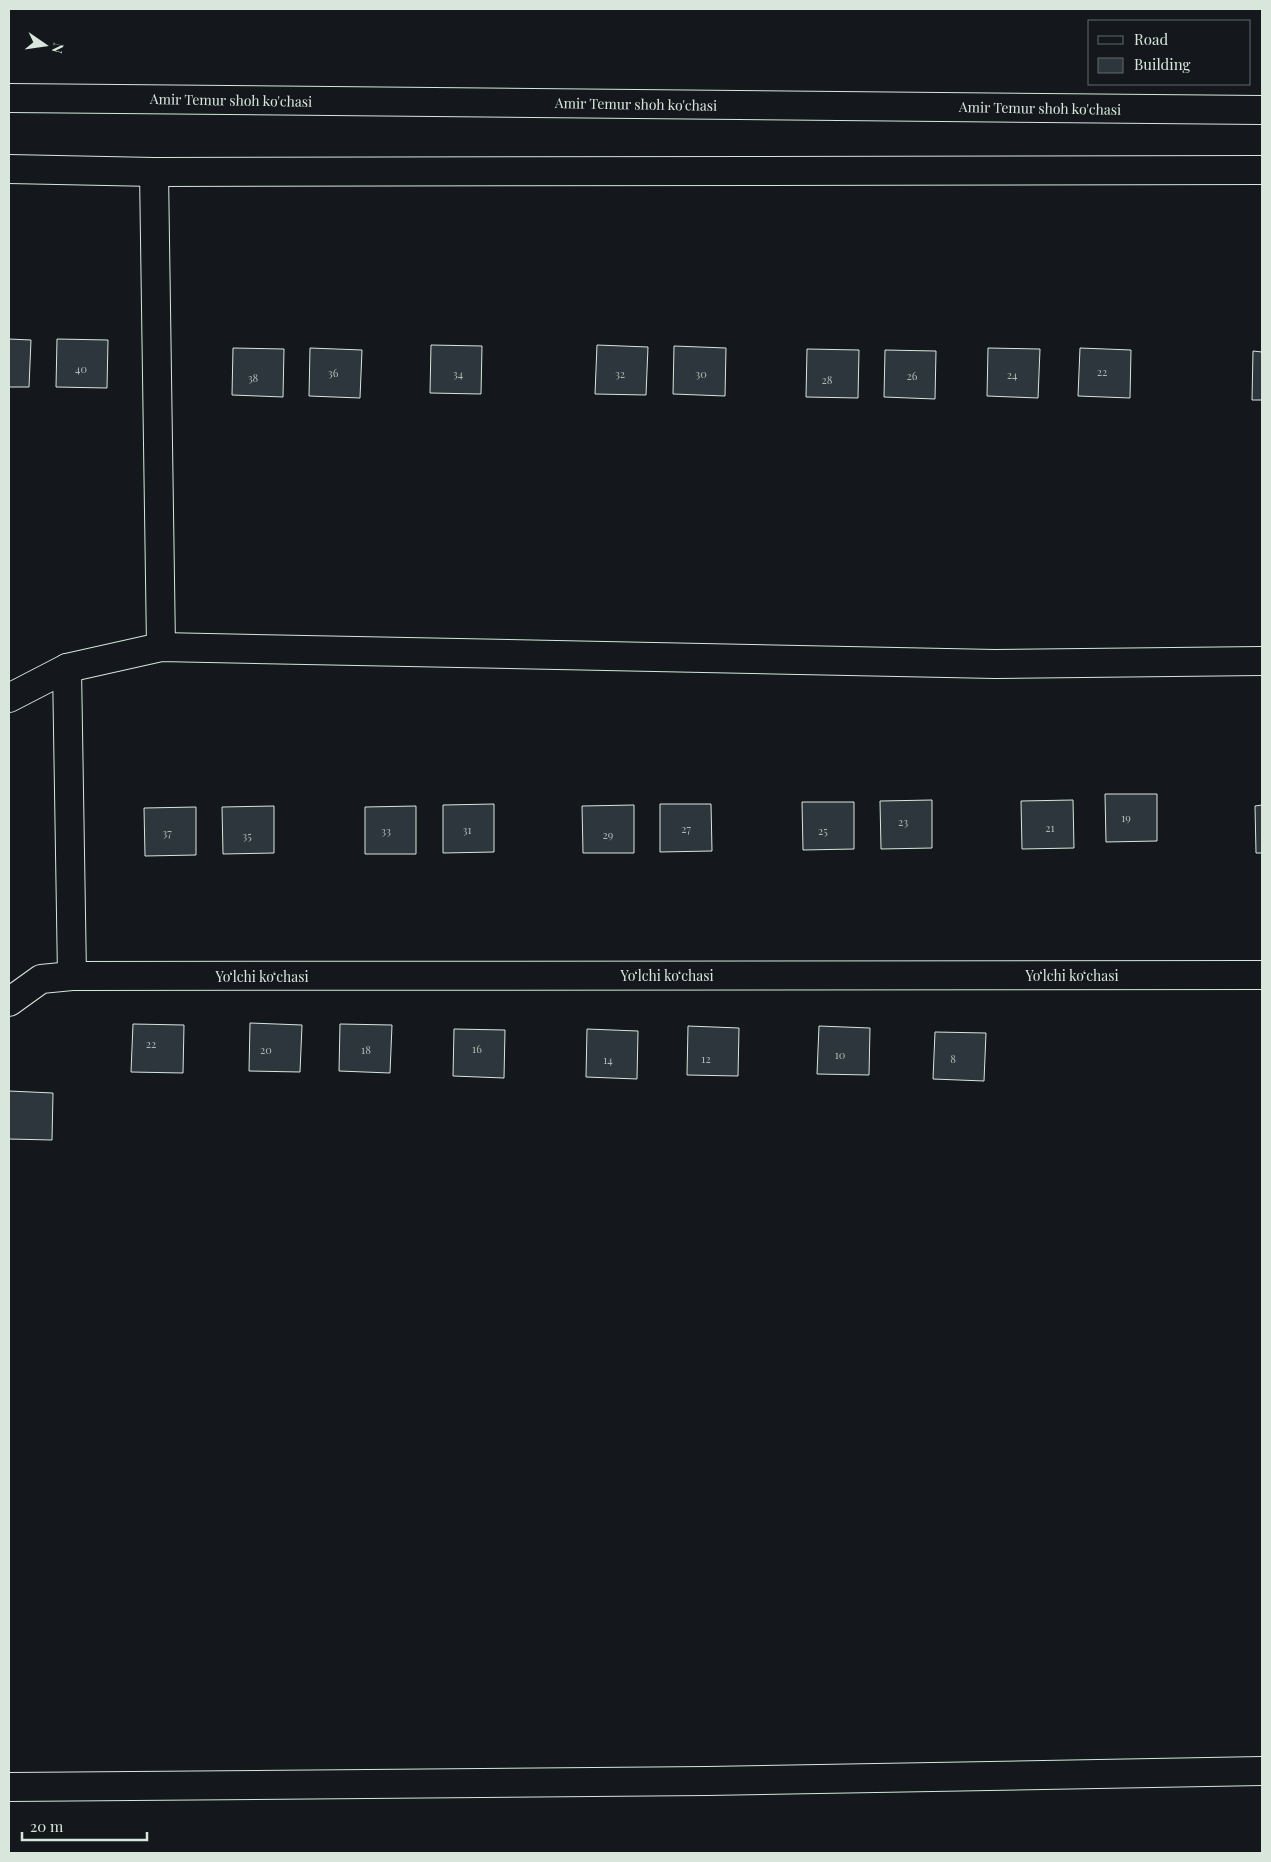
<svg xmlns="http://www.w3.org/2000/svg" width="1271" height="1862" viewBox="0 0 1271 1862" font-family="'Playfair Display',serif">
	<rect width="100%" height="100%" fill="#14181c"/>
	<g fill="#2c363c" stroke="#d8e6dc">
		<polygon points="9,339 31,340 29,387 9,387"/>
		<polygon points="57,339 108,340 107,388 56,387"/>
		<polygon points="431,345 482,346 481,394 430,393"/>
		<polygon points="597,345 648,347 646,395 595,394"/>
		<polygon points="674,346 726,348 725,396 673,394"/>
		<polygon points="233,348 284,349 283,397 232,395"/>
		<polygon points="310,348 362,350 360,398 309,396"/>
		<polygon points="988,348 1040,349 1038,398 987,396"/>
		<polygon points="1080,348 1131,350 1130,398 1078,396"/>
		<polygon points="807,349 859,350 858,398 806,397"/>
		<polygon points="885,350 936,351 935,399 884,397"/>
		<polygon points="1253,351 1262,352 1262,400 1252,400"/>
		<polygon points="1105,794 1157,794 1157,841 1106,842"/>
		<polygon points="932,800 932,848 881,849 880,801"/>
		<polygon points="1073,800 1074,848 1022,849 1021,801"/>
		<polygon points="802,802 854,802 854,849 803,850"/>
		<polygon points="494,804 494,852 443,853 443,805"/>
		<polygon points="660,804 711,804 712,851 660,852"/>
		<polygon points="634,805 634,853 583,853 582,806"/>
		<polygon points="1262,805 1262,853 1256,853 1255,806"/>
		<polygon points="274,806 274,853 223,854 222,807"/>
		<polygon points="416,806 416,854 365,854 365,807"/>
		<polygon points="196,807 196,855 145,856 144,808"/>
		<polygon points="250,1023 302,1025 300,1072 249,1071"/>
		<polygon points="133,1024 184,1025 183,1073 131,1072"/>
		<polygon points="340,1024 392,1025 390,1073 339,1071"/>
		<polygon points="688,1026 739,1028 738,1076 687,1075"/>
		<polygon points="819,1026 870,1028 869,1075 817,1074"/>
		<polygon points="454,1029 505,1030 504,1078 453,1076"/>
		<polygon points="587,1029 638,1031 637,1079 586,1077"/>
		<polygon points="935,1032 986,1033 984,1081 933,1079"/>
		<polygon points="9,1091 53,1093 52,1140 9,1139"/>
	</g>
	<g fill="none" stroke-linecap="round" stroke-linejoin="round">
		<defs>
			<g id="minor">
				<polyline points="154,172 161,647"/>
				<polyline points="67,668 72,976"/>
				<polyline points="9,698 67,668 161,647 995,664 1262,661"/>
				<polyline points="9,1002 41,979 72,976 1262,975"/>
				<polyline points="9,1787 707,1781 1262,1771"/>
			</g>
			<g id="highway">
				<polyline points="9,98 1262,110"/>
				<polyline points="9,169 154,172 1262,170"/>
			</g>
		</defs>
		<use href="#minor" stroke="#d8e6dc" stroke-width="30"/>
		<use href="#highway" stroke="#d8e6dc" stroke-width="30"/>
		<use href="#minor" stroke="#14181c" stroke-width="28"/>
		<use href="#highway" stroke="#14181c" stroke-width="28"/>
	</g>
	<g text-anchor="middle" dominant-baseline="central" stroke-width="4" stroke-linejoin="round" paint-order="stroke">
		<g font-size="11" fill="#adbab4">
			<text x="81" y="368">40</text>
			<text x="1102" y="371">22</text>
			<text x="333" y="372">36</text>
			<text x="458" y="373">34</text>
			<text x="620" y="373">32</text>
			<text x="701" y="373">30</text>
			<text x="1012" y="374">24</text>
			<text x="912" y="375">26</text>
			<text x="253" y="377">38</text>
			<text x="827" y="379">28</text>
			<text x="1126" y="817">19</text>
			<text x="903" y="821">23</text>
			<text x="1050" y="827">21</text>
			<text x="686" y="828">27</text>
			<text x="467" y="829">31</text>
			<text x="386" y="830">33</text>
			<text x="823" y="830">25</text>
			<text x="167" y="832">37</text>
			<text x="608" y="834">29</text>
			<text x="247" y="835">35</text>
			<text x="151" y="1043">22</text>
			<text x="477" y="1048">16</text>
			<text x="266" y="1049">20</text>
			<text x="366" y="1049">18</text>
			<text x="840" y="1054">10</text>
			<text x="706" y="1058">12</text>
			<text x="953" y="1058">8</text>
			<text x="608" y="1059">14</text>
		</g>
		<g font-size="14" fill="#d8e6dc" stroke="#14181c">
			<text transform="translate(231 100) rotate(1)">Amir Temur shoh ko'chasi</text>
			<text transform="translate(636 104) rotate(1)">Amir Temur shoh ko'chasi</text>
			<text transform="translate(1040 108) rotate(1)">Amir Temur shoh ko'chasi</text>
			<text x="667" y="975">Yoʻlchi koʻchasi</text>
			<text x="1072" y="975">Yoʻlchi koʻchasi</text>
			<text x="262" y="976">Yoʻlchi koʻchasi</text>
		</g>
	</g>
	<rect width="1271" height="1862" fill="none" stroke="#d8e6dc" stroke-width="20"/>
	<rect x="1088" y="20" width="162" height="65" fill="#14181c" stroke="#626a69"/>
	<rect x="1098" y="36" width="25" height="8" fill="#14181c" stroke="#626a69"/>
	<text x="1134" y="45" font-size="15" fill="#d8e6dc">Road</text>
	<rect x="1098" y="58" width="25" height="15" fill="#2c363c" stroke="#626a69"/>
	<text x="1134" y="70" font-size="15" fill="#d8e6dc">Building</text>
	<g transform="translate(45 45) rotate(103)" stroke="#14181c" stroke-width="4" paint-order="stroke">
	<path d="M0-4L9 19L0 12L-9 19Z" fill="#d8e6dc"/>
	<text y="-8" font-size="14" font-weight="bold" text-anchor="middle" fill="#d8e6dc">N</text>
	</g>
	<path d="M22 1832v8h125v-8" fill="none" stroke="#d8e6dc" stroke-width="2.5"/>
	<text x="30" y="1832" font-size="15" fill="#d8e6dc" stroke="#14181c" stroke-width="4" paint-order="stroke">20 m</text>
</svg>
